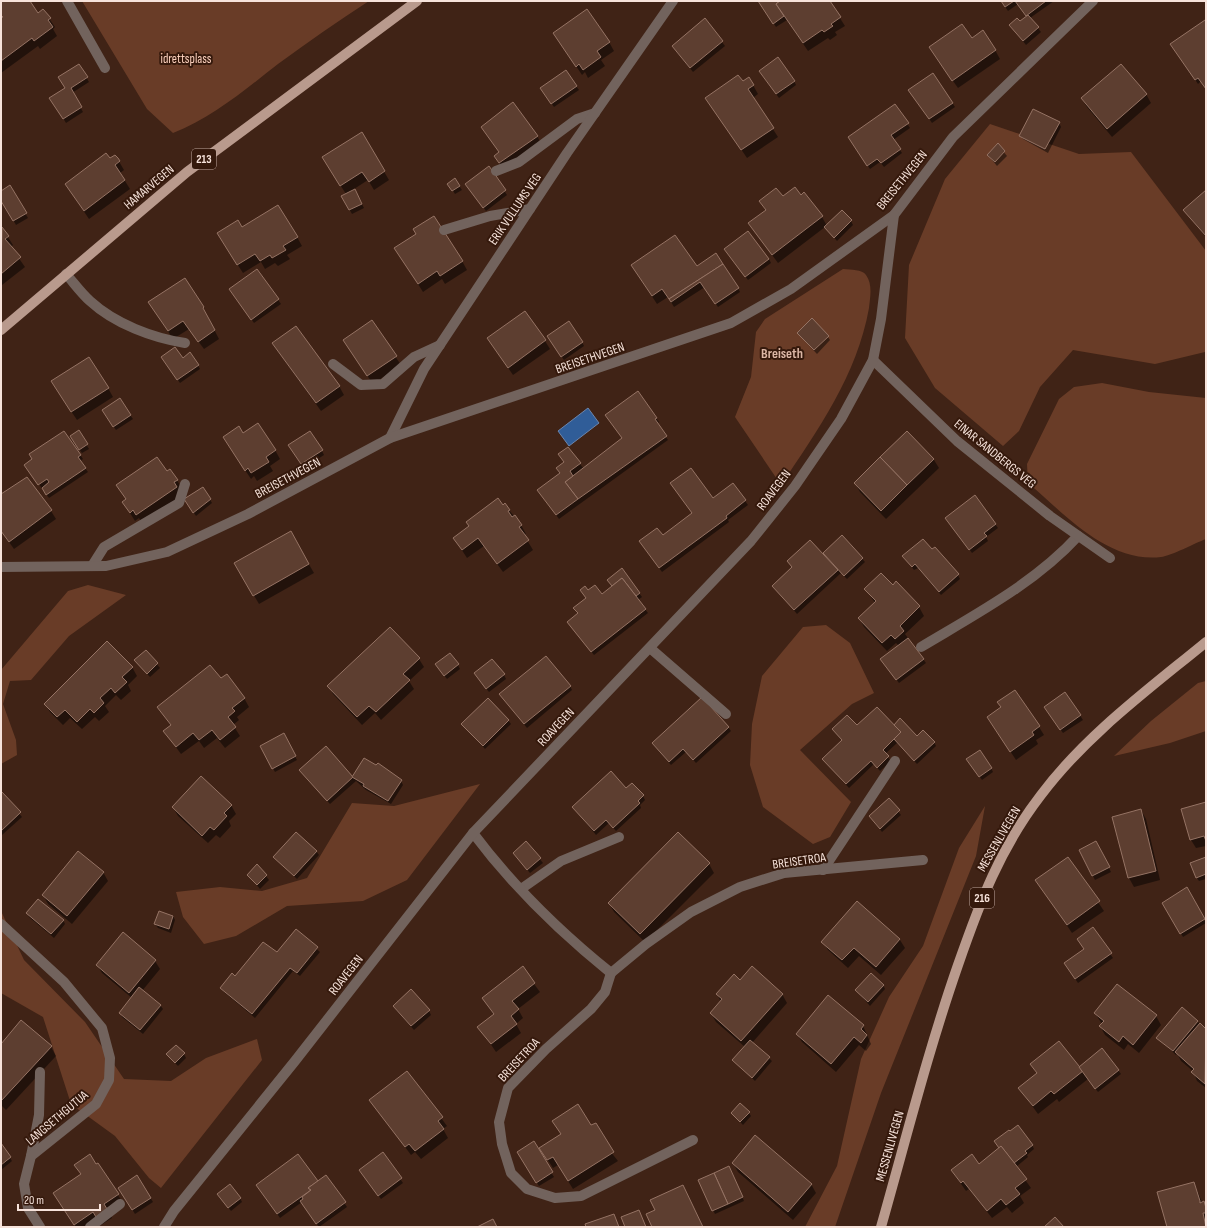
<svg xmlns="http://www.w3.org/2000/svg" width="1207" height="1228" viewBox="0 0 1207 1228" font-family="'Sofia Sans Condensed',sans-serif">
	<rect width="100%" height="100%" fill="#402316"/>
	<g fill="#693c27">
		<path d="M 82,1 L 369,1 C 338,21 308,42 278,64 C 246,89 212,118 173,133 L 147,109 Z"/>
		<polygon points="990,124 1079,154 1131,152 1206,251 1205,352 1155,364 1073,350 1040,387 1019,431 1003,446 935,388 905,338 909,265 945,179"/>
		<path d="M 843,269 C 851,270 862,269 866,275 C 873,285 870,297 869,308 C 857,375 818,430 781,485 L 735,417 L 751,377 L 756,332 L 765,319 Z"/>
		<path d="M 1102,383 L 1149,392 L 1206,398 L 1206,539 C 1195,543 1171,556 1161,557 C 1107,563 1065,514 1028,483 L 1027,464 L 1059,399 L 1074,387 Z"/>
		<polygon points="88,585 126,595 69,636 31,680 10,681 3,704 16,740 17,755 1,764 1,670 68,591"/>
		<polygon points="826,625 850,643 874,693 852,704 800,750 851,802 830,837 813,844 763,807 750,765 752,724 762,676 803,627"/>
		<polygon points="1206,681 1206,731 1170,743 1114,756 1151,721 1198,683"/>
		<polygon points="480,784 407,880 363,901 287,906 236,936 204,944 183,917 176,892 220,887 262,891 307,878 352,803 394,806"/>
		<polygon points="985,806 976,856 881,1093 835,1227 805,1227 837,1166 861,1059 889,997 923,946 959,848"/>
		<polygon points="1,911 24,960 85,1022 124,1079 171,1081 206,1058 257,1039 262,1060 161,1188 149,1178 115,1136 71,1104 43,1017 1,993"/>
	</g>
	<polygon fill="#305d98" stroke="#6c85ac" points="588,408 599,423 569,446 558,431"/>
	<g fill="#0007">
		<polygon points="5,1 28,1 38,14 43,10 55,27 53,29 57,36 40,49 38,46 1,73 1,19 3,18 1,15 1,4"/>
		<polygon points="759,1 829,1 845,26 835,32 837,35 830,40 828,38 808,51 787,20 776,27"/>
		<polygon points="1001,1 1054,1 1030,18 1041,32 1026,45 1010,25 1020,23 1027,17 1018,4 1008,11"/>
		<polygon points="705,20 725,46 693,72 675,50"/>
		<polygon points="1206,22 1206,88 1201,81 1198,84 1174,48"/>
		<polygon points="554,33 609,42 614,51 601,60 605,66 588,78 585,72 582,75"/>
		<polygon points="972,39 995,50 1000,59 958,88 935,56"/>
		<polygon points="79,65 89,82 72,93 83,112 66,123 51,98 66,89"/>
		<polygon points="933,74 955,107 932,123 912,94"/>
		<polygon points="762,75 794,81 796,85 779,98"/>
		<polygon points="749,78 758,94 753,98 778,137 747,158 712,106"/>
		<polygon points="576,86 579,90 554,107 544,92"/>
		<polygon points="1146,94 1151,103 1112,137 1087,107 1082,99"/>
		<polygon points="895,105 910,128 893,140 902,153 884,167 880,162 870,169 851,141"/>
		<polygon points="1059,123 1061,127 1048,153 1023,139 1020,135"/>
		<polygon points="482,127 537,136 542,145 505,171 495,156 500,153"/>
		<polygon points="361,133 389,180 374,190 368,180 354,189 364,208 352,214 342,196 346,194 328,166"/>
		<polygon points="998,145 1007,156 997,166 988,155"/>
		<polygon points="117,158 124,170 120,173 130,189 89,219 66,185 110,160"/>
		<polygon points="489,168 507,195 486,211 469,188"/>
		<polygon points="455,180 462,190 455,194 449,184"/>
		<polygon points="10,187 28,218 16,225 1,199 1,192"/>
		<polygon points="1206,191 1206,237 1184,210"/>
		<polygon points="801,196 822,217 827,226 851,221 853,225 837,241 825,227 778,263 749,224 766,211 761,202"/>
		<polygon points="2,228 13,245 11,247 25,267 2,285"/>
		<polygon points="241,229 297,237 302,246 287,255 290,259 278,266 275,263 265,269 261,262 243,273 223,242"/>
		<polygon points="728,253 769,259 771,263 748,280"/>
		<polygon points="401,257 462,261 467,270 445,284 442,279 423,292"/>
		<polygon points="632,266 697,267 738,288 740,292 718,307 705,287 674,307 668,297 657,304"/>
		<polygon points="257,270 281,304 254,323 233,293"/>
		<polygon points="184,279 203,308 219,339 204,349 189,329 173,339 154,310"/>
		<polygon points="372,322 401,365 373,384 349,349"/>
		<polygon points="801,337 828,337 830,340 817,354"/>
		<polygon points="488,339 545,341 550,349 513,375"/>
		<polygon points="550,340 582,342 584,346 564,360"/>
		<polygon points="273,344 339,386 344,395 321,411"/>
		<polygon points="182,359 198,365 200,369 180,383 165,361"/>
		<polygon points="108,388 113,397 77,420 57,390"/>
		<polygon points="105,415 130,415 133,419 116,430"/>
		<polygon points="656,418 659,422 656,424 668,440 559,519 541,494 560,474 557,469 565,463 580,464 583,468 623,439"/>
		<polygon points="64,432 81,456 83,459 80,461 88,472 49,498 28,469"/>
		<polygon points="79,432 89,449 82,453 73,441"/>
		<polygon points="907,432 934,460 939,468 886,519 860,492 855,483"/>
		<polygon points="229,446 275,450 280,459 270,466 273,471 257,481 254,476 251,479"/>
		<polygon points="292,449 322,451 324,455 304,468"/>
		<polygon points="166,473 177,480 182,489 182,496 142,523 139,518 135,521 123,502"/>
		<polygon points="733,484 748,505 728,520 729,522 662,572 643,546 662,536"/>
		<polygon points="203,488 212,503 196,516 185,499"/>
		<polygon points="1,496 51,511 56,519 14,549 1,531"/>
		<polygon points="975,497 998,528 986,537 988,541 972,553 949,522"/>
		<polygon points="503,506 509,510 521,525 526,534 524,535 533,550 503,572 484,546 467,558 454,538"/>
		<polygon points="290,532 314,573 259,604 235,563"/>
		<polygon points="842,536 865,562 847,579 841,573 797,614 773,586 822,555"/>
		<polygon points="904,557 958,575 960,579 941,595 918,568 914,570"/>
		<polygon points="621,570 639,593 642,597 638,600 648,613 594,655 571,626 578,614 574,608 587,598 588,592 602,595 613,587 608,580"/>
		<polygon points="896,583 919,607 924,616 905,634 926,663 899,683 884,663 899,646 896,643 887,651 864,627 859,618 875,603 866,589 893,587"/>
		<polygon points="146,651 160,668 150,677 138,664"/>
		<polygon points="419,659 424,667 409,681 414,689 381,720 375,713 362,725 333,694 329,686"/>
		<polygon points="458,665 460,669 447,679 438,668"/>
		<polygon points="132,667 137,676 128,685 131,691 121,700 116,695 105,706 109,712 99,721 95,717 82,729 70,718 63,725 50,712 45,704"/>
		<polygon points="504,675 506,679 489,692 477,677"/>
		<polygon points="221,680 244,698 249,707 237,717 239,720 233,725 240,736 225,748 217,738 204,748 199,741 181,754 164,731 171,726 158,707"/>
		<polygon points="570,686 572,690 527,728 503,698"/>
		<polygon points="1065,693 1083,720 1063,733 1047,711"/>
		<polygon points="508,720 511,724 485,749 462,724"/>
		<polygon points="993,725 1039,727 1044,735 1036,740 1038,744 1016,760"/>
		<polygon points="728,727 731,731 696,763 686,752 671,765 653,744"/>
		<polygon points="857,727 917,737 934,742 936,746 917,764 897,743 885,754 891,761 880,771 874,764 849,788 823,759 842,741 834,730"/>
		<polygon points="283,734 297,760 275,772 261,746"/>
		<polygon points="326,748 352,778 365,759 401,781 403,785 391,804 366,790 356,781 330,804 303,774"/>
		<polygon points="970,763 991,768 993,772 982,780"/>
		<polygon points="626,790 643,796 645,800 640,805 641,808 616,831 609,823 596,835 573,807"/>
		<polygon points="1,793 22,817 2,835 1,834"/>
		<polygon points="889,800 901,815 882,832 870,817"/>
		<polygon points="1206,803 1206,846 1196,848 1191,840 1182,810"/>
		<polygon points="231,805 236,814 229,821 231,826 220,838 216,835 208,843 178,816 173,807"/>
		<polygon points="1141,810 1146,819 1160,880 1134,887 1129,878 1113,818"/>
		<polygon points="526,842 543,863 530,873 514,853"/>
		<polygon points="1098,846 1111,872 1095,880 1080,850"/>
		<polygon points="316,851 319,855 297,879 274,857"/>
		<polygon points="1068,858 1104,911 1072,933 1036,880"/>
		<polygon points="1206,858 1206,879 1199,881 1197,878"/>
		<polygon points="709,864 714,873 645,942 614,912 609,903"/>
		<polygon points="103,872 108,881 72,924 48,904 43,895"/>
		<polygon points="248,875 266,876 269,880 260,889"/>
		<polygon points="1186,889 1206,923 1183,937 1163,903"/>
		<polygon points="857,902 900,940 905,948 881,975 859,956 848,968 828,950 823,942"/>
		<polygon points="27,913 63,920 65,924 54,938 29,917"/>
		<polygon points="173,916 175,920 171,933 158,928 155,924"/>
		<polygon points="1093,929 1113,958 1078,983 1067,967 1085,949"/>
		<polygon points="296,930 320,952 300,976 293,971 255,1018 224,992 221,988 236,977 277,954"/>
		<polygon points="155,961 160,969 142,991 160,1005 163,1009 143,1034 122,1017 120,1013 132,998 102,973 97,965"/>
		<polygon points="522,968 540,992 518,1009 523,1018 516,1024 521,1033 496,1052 479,1027 494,1015 483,998"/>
		<polygon points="740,981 782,994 787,1003 752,1043 772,1061 755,1081 733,1060 745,1047 716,1022 711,1013 721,1002 717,994"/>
		<polygon points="883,985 885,989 870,1006 856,990"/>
		<polygon points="396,1010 429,1011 431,1015 414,1030"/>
		<polygon points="1095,1013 1156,1016 1161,1025 1139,1053 1128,1044 1124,1050 1105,1035 1100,1026 1102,1024"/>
		<polygon points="1198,1022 1206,1030 1206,1088 1197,1081 1193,1071 1181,1061 1177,1053 1176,1055 1158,1038"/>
		<polygon points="863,1026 871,1044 866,1051 859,1045 836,1072 802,1042 797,1034"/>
		<polygon points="1,1045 51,1047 56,1056 6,1110 1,1105"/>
		<polygon points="184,1054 186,1058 178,1066 170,1058"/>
		<polygon points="1031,1064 1118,1070 1121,1074 1098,1092 1088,1079 1059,1102 1057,1099 1038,1114 1019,1088 1037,1074"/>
		<polygon points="407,1072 447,1126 443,1129 448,1138 421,1159 415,1152 411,1155 370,1100"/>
		<polygon points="732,1113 749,1113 751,1116 743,1125"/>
		<polygon points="591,1127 618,1161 573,1189 558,1165 553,1168 546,1157"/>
		<polygon points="533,1143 554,1177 539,1186 518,1152"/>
		<polygon points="1,1145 12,1161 1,1170"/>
		<polygon points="1032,1145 1034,1149 1027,1155 1028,1157 1016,1167 1031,1188 1020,1196 1024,1203 1012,1213 1007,1207 992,1218 969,1189 966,1191 952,1171 978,1165"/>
		<polygon points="382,1153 403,1183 381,1199 362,1174"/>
		<polygon points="733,1163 811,1184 816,1193 793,1220 738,1172"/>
		<polygon points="98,1164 123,1203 109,1213 112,1218 101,1225 76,1227 59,1202"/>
		<polygon points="731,1171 744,1201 715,1214 713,1210"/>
		<polygon points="326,1176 347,1207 319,1227 302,1202 280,1218 260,1189 317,1182"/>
		<polygon points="137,1177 153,1202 135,1214 119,1188"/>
		<polygon points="1194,1183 1202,1202 1206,1207 1206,1227 1168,1227"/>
		<polygon points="683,1186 703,1227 653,1227 656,1210"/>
		<polygon points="221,1198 240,1198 242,1202 231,1211"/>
	</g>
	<g fill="#5d3e30" stroke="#957364">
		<polygon points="3,1 30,1 38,13 43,9 51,18 48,20 53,27 34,41 32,38 1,61 1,18 3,17 1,15 1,3"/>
		<polygon points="758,1 780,1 776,4 784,16 773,24"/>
		<polygon points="780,1 830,1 841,17 831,24 833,26 824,32 822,30 803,43 776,4"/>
		<polygon points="1001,1 1014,1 1005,7"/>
		<polygon points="1015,1 1046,1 1026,16"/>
		<polygon points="587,9 610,42 597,51 601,57 583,70 579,64 576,67 553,33"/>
		<polygon points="1028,15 1039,27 1023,41 1009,25 1017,18 1020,21"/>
		<polygon points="705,18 723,41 690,68 672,46"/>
		<polygon points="1205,20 1206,20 1206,89 1198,78 1195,80 1170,44"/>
		<polygon points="962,24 972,38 983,30 996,50 952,81 929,47"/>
		<polygon points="778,57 795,81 776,94 759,71"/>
		<polygon points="79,64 88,77 71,88 82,107 63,119 49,98 65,88 58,77"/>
		<polygon points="1121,64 1147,94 1107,129 1081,98"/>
		<polygon points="566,70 577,86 551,104 540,88"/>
		<polygon points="933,73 953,103 929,119 908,90"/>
		<polygon points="738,75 743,81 749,77 754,85 748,89 774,128 741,150 705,98"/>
		<polygon points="513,102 538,136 499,163 494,156 499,152 481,127"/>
		<polygon points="895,104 909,123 891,135 901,149 881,163 877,159 867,166 848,137"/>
		<polygon points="1033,109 1060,122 1045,149 1019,136"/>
		<polygon points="362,132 385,171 369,182 362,172 340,186 322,157"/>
		<polygon points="998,143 1005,151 995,162 987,155"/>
		<polygon points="106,153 110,158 115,155 118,158 120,161 115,165 125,180 84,211 65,184"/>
		<polygon points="489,166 506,190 483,208 465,184"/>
		<polygon points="455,178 460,186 452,191 447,184"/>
		<polygon points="10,185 27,213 13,221 1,201 1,191"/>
		<polygon points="795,187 801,195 804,192 823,216 772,255 748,223 766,210 759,201 776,188 783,196"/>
		<polygon points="355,189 362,204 349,210 341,196"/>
		<polygon points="1206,190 1206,236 1183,210"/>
		<polygon points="278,205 298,237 283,246 286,250 272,258 270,255 260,261 255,254 237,265 217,233 238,220 242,227"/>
		<polygon points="842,210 852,220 834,238 824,227"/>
		<polygon points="434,216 463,261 440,276 437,271 418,284 394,248 416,234 413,229"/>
		<polygon points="2,227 9,236 5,239 21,257 1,274"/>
		<polygon points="748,231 769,259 745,277 724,249"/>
		<polygon points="675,235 697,266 716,253 723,264 669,299 662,289 652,296 631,265"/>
		<polygon points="723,264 739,288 715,304 700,282 671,302 669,299"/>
		<polygon points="257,269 279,299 251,320 229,289"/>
		<polygon points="185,278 204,307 203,308 215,330 198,342 183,321 168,331 148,302"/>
		<polygon points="525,311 546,340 508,368 487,338"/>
		<polygon points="812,318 829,336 814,350 797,333"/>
		<polygon points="372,320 397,356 367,376 343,340"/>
		<polygon points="569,321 583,342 561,357 547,336"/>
		<polygon points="296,326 340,386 316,403 272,343"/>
		<polygon points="175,347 183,358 190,352 199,365 177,380 161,357"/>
		<polygon points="89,357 109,388 71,412 51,381"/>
		<polygon points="638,391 657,418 655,419 667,436 578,499 565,482 622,438 605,415"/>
		<polygon points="120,398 131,415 113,427 102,410"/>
		<polygon points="258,423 276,450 266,457 269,462 251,473 248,468 245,471 223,437 239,426 243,433"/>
		<polygon points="79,430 88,444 79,450 70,436"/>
		<polygon points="64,431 81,455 78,457 86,468 46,495 42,488 49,482 47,479 38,485 24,465 32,459 29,454"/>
		<polygon points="310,431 323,450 301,464 288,445"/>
		<polygon points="907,431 934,459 907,485 880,457"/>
		<polygon points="568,447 581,463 570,471 573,476 565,482 578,499 556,515 537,490 560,473 556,468 564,462 558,454"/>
		<polygon points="157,457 167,471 170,469 178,480 174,482 177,487 136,515 133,510 130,513 122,502 126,499 116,485"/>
		<polygon points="880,457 907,485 881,511 854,483"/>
		<polygon points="691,468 713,498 733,483 746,500 726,516 727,518 659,568 639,541 657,528 663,535 692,513 670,483"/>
		<polygon points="27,477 52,510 9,542 1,531 1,494"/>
		<polygon points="203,487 211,499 193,513 184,499"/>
		<polygon points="975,495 996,524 984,533 987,536 969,550 945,518"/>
		<polygon points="498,498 503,505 505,503 510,510 508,511 512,517 515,515 522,525 519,527 529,540 497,564 478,538 462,550 453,538 469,526 466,522"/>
		<polygon points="291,531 309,564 253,596 234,563"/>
		<polygon points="842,535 863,558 844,576 823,553"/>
		<polygon points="923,539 932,549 935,547 959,574 939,592 915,564 912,567 902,556"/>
		<polygon points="810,540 838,570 794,610 772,586 792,567 787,561"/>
		<polygon points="622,568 640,593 636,596 622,578 612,586 607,580"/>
		<polygon points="881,573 893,585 896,581 920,606 900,626 904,631 895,639 891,635 882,643 858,618 876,601 864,589"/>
		<polygon points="622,578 646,609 591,652 567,622 578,613 573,608 586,598 580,590 585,586 588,590 595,585 602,594"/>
		<polygon points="390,627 420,658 403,674 410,680 376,712 369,706 357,717 327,686"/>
		<polygon points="908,638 924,659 896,680 880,659"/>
		<polygon points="107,641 133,667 122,677 127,682 115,693 111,688 100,698 104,703 94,713 90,709 77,722 65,710 57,717 44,704"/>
		<polygon points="146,650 158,663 147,674 134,660"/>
		<polygon points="450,653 459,664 444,676 435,664"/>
		<polygon points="546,656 571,686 524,724 499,694"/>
		<polygon points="492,659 505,674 486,689 474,673"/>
		<polygon points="210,665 221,678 227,674 245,698 232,708 235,711 228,717 236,727 220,740 212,730 199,740 193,733 176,747 163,731 171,725 157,707"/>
		<polygon points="1015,690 1040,726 1032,732 1034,735 1010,752 987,717 1001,707 997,702"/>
		<polygon points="1065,692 1081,715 1060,730 1044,707"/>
		<polygon points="702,697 729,727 693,760 683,749 669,762 652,743"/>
		<polygon points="488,698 509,720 483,746 461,724"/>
		<polygon points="877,707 901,732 883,750 889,756 877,768 871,761 846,784 822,759 842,740 832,729 847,715 857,725"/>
		<polygon points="900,718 917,736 923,730 935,742 914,761 894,739 901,732 894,725"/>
		<polygon points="284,733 296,756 272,769 260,746"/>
		<polygon points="326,746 353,777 327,801 299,770"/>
		<polygon points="980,750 992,768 979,777 966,759"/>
		<polygon points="364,758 376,765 378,763 402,780 388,801 363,786 364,784 352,777"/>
		<polygon points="611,771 626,788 632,783 644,795 638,801 640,803 613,828 606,820 594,831 572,807"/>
		<polygon points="201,776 232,805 224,813 227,816 214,830 210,827 202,836 172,807"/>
		<polygon points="1,791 21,812 1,831"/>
		<polygon points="889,798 900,810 880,829 869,816"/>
		<polygon points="1206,802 1206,841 1204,836 1190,840 1181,809"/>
		<polygon points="1141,809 1156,871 1128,878 1112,817"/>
		<polygon points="296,832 317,851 294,876 273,857"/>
		<polygon points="678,832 710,863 640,934 608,903"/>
		<polygon points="526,841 541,858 527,870 513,853"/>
		<polygon points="1096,841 1110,867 1092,876 1079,850"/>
		<polygon points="78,851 104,872 67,916 42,895"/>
		<polygon points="1068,857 1100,901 1067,925 1035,880"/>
		<polygon points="1206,857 1206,874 1196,878 1190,863"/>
		<polygon points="257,864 267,875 257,885 247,875"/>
		<polygon points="1187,887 1205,919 1180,934 1162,903"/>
		<polygon points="38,899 64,920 51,934 26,913"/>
		<polygon points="857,901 900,939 876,967 854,948 842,960 821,942"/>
		<polygon points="159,911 173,916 169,929 154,924"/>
		<polygon points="1093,927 1112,953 1075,979 1064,963 1084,949 1077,939"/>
		<polygon points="296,929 318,947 297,973 290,968 252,1014 220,988 232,973 235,976 263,942 277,952"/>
		<polygon points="123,932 156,960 129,993 96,965"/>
		<polygon points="523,966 535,983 512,1001 519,1009 511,1016 517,1024 491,1044 477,1027 494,1014 482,998"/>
		<polygon points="752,966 783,994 741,1041 710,1013 722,999 716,994 734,974 740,980"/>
		<polygon points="871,973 884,985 868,1002 855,990"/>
		<polygon points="1117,984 1157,1015 1133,1045 1123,1036 1119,1042 1099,1026 1104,1021 1094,1013"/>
		<polygon points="139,987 161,1005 140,1030 119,1013"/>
		<polygon points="411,989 430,1010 411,1026 393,1006"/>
		<polygon points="828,995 864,1025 861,1029 867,1035 861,1043 854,1037 831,1064 796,1034"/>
		<polygon points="1182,1007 1198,1021 1173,1051 1156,1038"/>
		<polygon points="21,1020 52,1046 1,1101 1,1044"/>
		<polygon points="1200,1023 1206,1029 1205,1084 1191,1072 1194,1069 1175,1052"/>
		<polygon points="750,1040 770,1057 752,1078 732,1060"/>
		<polygon points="1059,1041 1083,1071 1054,1094 1051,1091 1033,1106 1018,1088 1037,1073 1030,1064"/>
		<polygon points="176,1045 185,1053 175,1063 166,1054"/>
		<polygon points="1102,1048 1119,1070 1095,1089 1079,1067"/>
		<polygon points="407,1071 443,1117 438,1121 444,1129 415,1151 409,1144 405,1147 369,1100"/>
		<polygon points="740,1103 750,1112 740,1122 731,1113"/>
		<polygon points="578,1104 591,1125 596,1123 614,1152 568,1181 553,1157 547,1160 539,1148 561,1134 552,1121"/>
		<polygon points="1018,1125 1033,1145 1025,1151 1027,1153 1014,1163 1001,1146 999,1148 994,1141 1009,1130 1010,1131"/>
		<polygon points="755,1135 812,1184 788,1212 732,1163"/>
		<polygon points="534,1141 553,1172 536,1183 517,1152"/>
		<polygon points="1,1143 11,1157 1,1165"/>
		<polygon points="1001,1146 1027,1179 1015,1188 1020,1194 1006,1205 1001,1199 987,1211 963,1181 961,1183 951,1170 972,1154 979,1164"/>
		<polygon points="383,1152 402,1178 378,1196 359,1170"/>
		<polygon points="90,1154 96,1164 98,1163 119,1194 104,1204 107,1209 96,1217 93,1212 74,1225 53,1193 81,1174 74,1165"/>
		<polygon points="298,1154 318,1181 308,1188 311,1190 277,1214 256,1185"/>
		<polygon points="729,1166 743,1197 728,1204 714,1173"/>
		<polygon points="714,1173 728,1204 712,1211 698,1180"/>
		<polygon points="137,1175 151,1198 132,1210 118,1188"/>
		<polygon points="326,1175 346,1202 316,1224 300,1201 303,1199 302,1197 311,1190 308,1188"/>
		<polygon points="1194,1182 1200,1201 1200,1203 1204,1201 1206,1208 1206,1213 1203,1213 1206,1227 1167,1227 1157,1192"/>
		<polygon points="230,1184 241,1198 228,1208 217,1194"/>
		<polygon points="683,1185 703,1227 652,1227 646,1214 655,1210 650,1200"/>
		<polygon points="639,1210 646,1227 625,1227 621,1217"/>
		<polygon points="614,1214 619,1227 586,1227 585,1224"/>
		<polygon points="1055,1217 1064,1227 1044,1227"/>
		<polygon points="493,1219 497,1227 477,1227"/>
	</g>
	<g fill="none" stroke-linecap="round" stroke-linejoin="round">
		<g stroke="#72635d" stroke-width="10">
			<polyline points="496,171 519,162 577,119 595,113"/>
			<polyline points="444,230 490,216 530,209"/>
			<path d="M 66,274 C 74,283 81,293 90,301 C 115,324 153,338 185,343"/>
			<polyline points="333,364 361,385 383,384 414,357 440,345"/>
			<polyline points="92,566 104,547 179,503 185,484"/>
			<path d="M 921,647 C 976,614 1035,583 1078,536"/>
			<polyline points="650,648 726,714"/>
			<polyline points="823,870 895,761"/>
			<polyline points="521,889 561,861 619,837"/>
			<polyline points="31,1156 39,1115 40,1072"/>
			<polyline points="90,1227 120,1204"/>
		</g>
		<g stroke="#72635d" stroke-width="10">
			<polyline points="67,1 105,68"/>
			<polyline points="873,360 957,441 1050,516 1110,558"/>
			<polyline points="390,438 424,369 567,153 673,1"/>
			<polyline points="1,567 106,566 167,552 248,514 390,438 731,323 791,289 894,215 953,137 1093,1"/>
			<path d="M 473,833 C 512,885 560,932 611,973 L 646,944 L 691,912 L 740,887 L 784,873 L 923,860"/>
			<polyline points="1,924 64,982 102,1028 110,1058 109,1080 96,1104 31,1156 24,1184 28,1208 40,1227"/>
			<polyline points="611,973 605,992 591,1009 546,1049 508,1088 499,1122 502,1144 511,1173 527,1189 555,1198 581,1196 693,1140"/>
			<polyline points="164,1227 174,1211 295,1061 473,833 751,541 795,486 841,419 873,360 881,319 894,215"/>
		</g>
		<g stroke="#b99a8d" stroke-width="10">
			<polyline points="1,330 187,172 417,1"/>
			<path d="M 881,1227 C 906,1139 928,1051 958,965 C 980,902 1000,848 1041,795 C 1086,735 1149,689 1206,642"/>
		</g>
	</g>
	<g text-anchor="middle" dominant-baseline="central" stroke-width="4" stroke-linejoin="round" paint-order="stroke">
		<g fill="#35190c" stroke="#bda69d" stroke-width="1">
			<rect x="192" y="149" width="24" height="20" rx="3"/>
			<rect x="970" y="888" width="24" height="20" rx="3"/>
		</g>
		<g font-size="12" font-weight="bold" fill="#f7e3db">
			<text x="204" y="159">213</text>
			<text x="982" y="898">216</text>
		</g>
		<g font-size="13" fill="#fcd1be" stroke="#35190c">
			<text x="186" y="59">idrettsplass</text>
		</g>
		<g font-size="13" fill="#f7e3db" stroke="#35190c">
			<text transform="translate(902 180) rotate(-51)">BREISETHVEGEN</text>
			<text transform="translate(149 187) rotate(-40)">HAMARVEGEN</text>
			<text transform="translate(515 209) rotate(-56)">ERIK VULLUMS VEG</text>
			<text transform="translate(590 358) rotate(-19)">BREISETHVEGEN</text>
			<text transform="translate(995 454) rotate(39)">EINAR SANDBERGS VEG</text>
			<text transform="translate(288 478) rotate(-28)">BREISETHVEGEN</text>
			<text transform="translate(774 490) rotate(-53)">ROAVEGEN</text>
			<text transform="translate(556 727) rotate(-47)">ROAVEGEN</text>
			<text transform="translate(999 839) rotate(-60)">MESSENLIVEGEN</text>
			<text transform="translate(799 861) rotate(-8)">BREISETROA</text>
			<text transform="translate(346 975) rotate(-52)">ROAVEGEN</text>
			<text transform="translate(519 1060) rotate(-47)">BREISETROA</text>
			<text transform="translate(57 1118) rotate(-40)">LANGSETHGUTUA</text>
			<text transform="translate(890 1146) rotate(-74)">MESSENLIVEGEN</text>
		</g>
		<g font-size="14" font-weight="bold" fill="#dbb6a5" stroke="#35190c">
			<text x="782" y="353">Breiseth</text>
		</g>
	</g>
	<rect width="1207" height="1228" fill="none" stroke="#f7e3db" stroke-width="4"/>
	<path d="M18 1204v6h82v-6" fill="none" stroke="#f7e3db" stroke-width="2"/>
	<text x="24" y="1204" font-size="12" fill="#f7e3db" stroke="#35190c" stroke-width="3" paint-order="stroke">20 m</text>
</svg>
